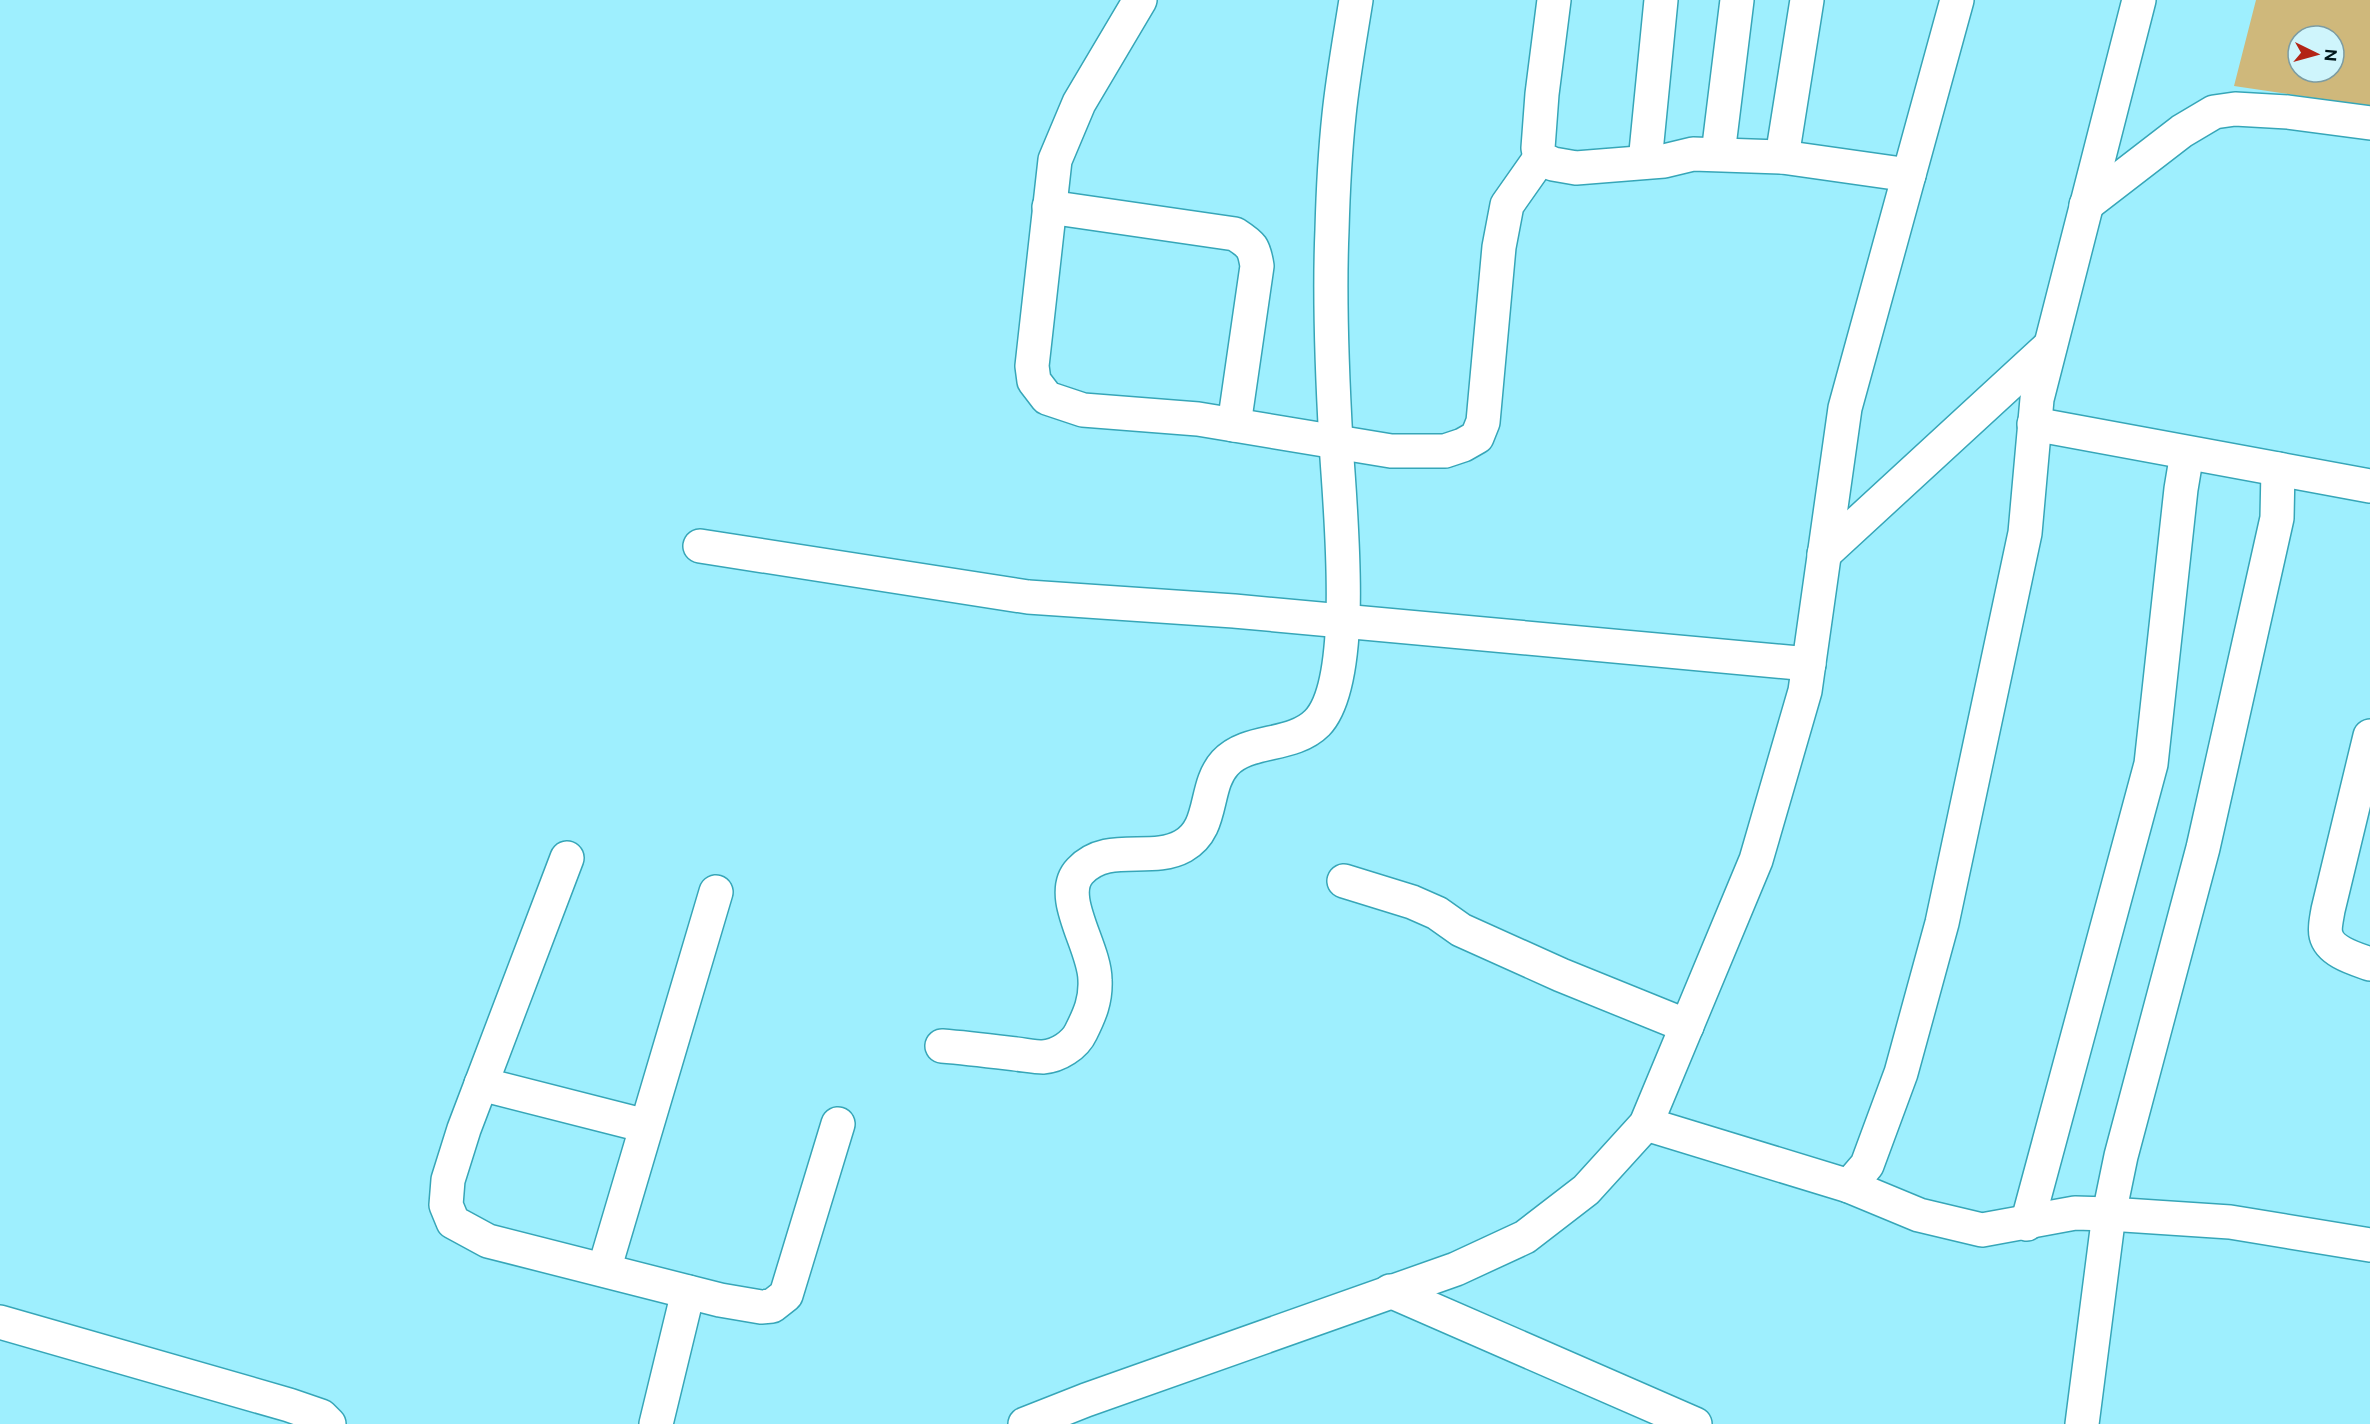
<svg xmlns="http://www.w3.org/2000/svg" width="2370" height="1424" viewBox="0 0 2370 1424" font-family="'Public Sans',sans-serif">
	<rect width="100%" height="100%" fill="#9eeffe"/>
	<path fill="#cfb87b" fill-rule="evenodd" d="M 2256,0 L 2370,0 L 2370,106 L 2234,86 ZM 2298,36 L 2334,36 L 2334,72 L 2298,72 Z"/>
	<g fill="none" stroke-linecap="round" stroke-linejoin="round">
		<defs>
			<g id="street">
				<polyline points="1140,0 1079,103 1055,160 1032,366 1034,381 1047,398 1083,410 1198,419 1391,451 1445,451 1463,445 1477,437 1483,422 1499,247 1507,205 1540,158"/>
				<polyline points="1554,0 1542,94 1538,148 1540,158 1553,164 1576,168 1664,161 1693,154 1782,157 1909,175"/>
				<polyline points="2139,0 2037,399 2025,533 1942,923 1901,1073 1867,1165 1849,1186 1919,1215 1982,1230 2075,1213 2109,1214 2230,1222 2370,1245"/>
				<polyline points="1718,154 1737,0"/>
				<polyline points="1782,157 1807,0"/>
				<polyline points="1645,162 1661,0"/>
				<polyline points="2086,205 2182,131 2214,112 2235,109 2288,112 2370,123"/>
				<path d="M 1049,207 L 1235,234 C 1252,245 1254,247 1257,266 L 1234,425"/>
				<polyline points="2034,424 2370,486"/>
				<polyline points="700,546 1028,597 1234,611 1809,664"/>
				<polyline points="1824,554 2050,346"/>
				<path d="M 2370,736 L 2328,910 C 2327,917 2324,928 2326,935 C 2330,952 2356,959 2370,964"/>
				<polyline points="567,858 464,1129 448,1180 446,1205 453,1222 488,1241 720,1300 761,1307 772,1306 786,1295 838,1124"/>
				<polyline points="1344,881 1412,902 1437,913 1461,930 1561,975 1687,1026"/>
				<path d="M 942,1046 C 967,1048 991,1051 1016,1054 C 1025,1055 1035,1057 1043,1057 C 1058,1056 1075,1045 1081,1032 C 1090,1014 1096,1000 1095,980 C 1095,947 1056,896 1080,871 C 1108,841 1151,864 1183,846 C 1215,828 1203,787 1225,763 C 1248,738 1292,748 1317,723 C 1359,680 1339,501 1336,442 C 1332,372 1329,300 1332,230 C 1333,192 1335,153 1339,115 C 1343,76 1350,38 1356,0"/>
				<polyline points="481,1084 646,1126"/>
				<polyline points="1646,1124 1849,1186"/>
				<polyline points="2027,1224 2151,764 2181,489 2187,453"/>
				<polyline points="604,1270 716,892"/>
				<polyline points="1390,1291 1695,1424"/>
				<polyline points="0,1322 289,1405 321,1416 329,1424"/>
				<polyline points="656,1424 688,1292"/>
				<polyline points="1025,1424 1086,1400 1456,1269 1525,1237 1586,1190 1646,1124 1756,860 1805,691 1845,408 1957,0"/>
				<polyline points="2082,1424 2109,1214 2121,1156 2203,848 2277,518 2278,469"/>
			</g>
		</defs>
		<use href="#street" stroke="#36a6b8" stroke-width="36"/>
		<use href="#street" stroke="#fff" stroke-width="33"/>
	</g>
	<g transform="translate(2316 54) rotate(95)"><circle r="28" fill="#cff5fc" stroke="#7d9ca2" stroke-width="1.5"/>
	<path d="M0-4.5L10 22L0 15L-10 22Z" fill="#b32416"/>
	<text y="-9" font-size="16" font-weight="bold" text-anchor="middle" fill="#01161a">N</text>
	</g>
</svg>
